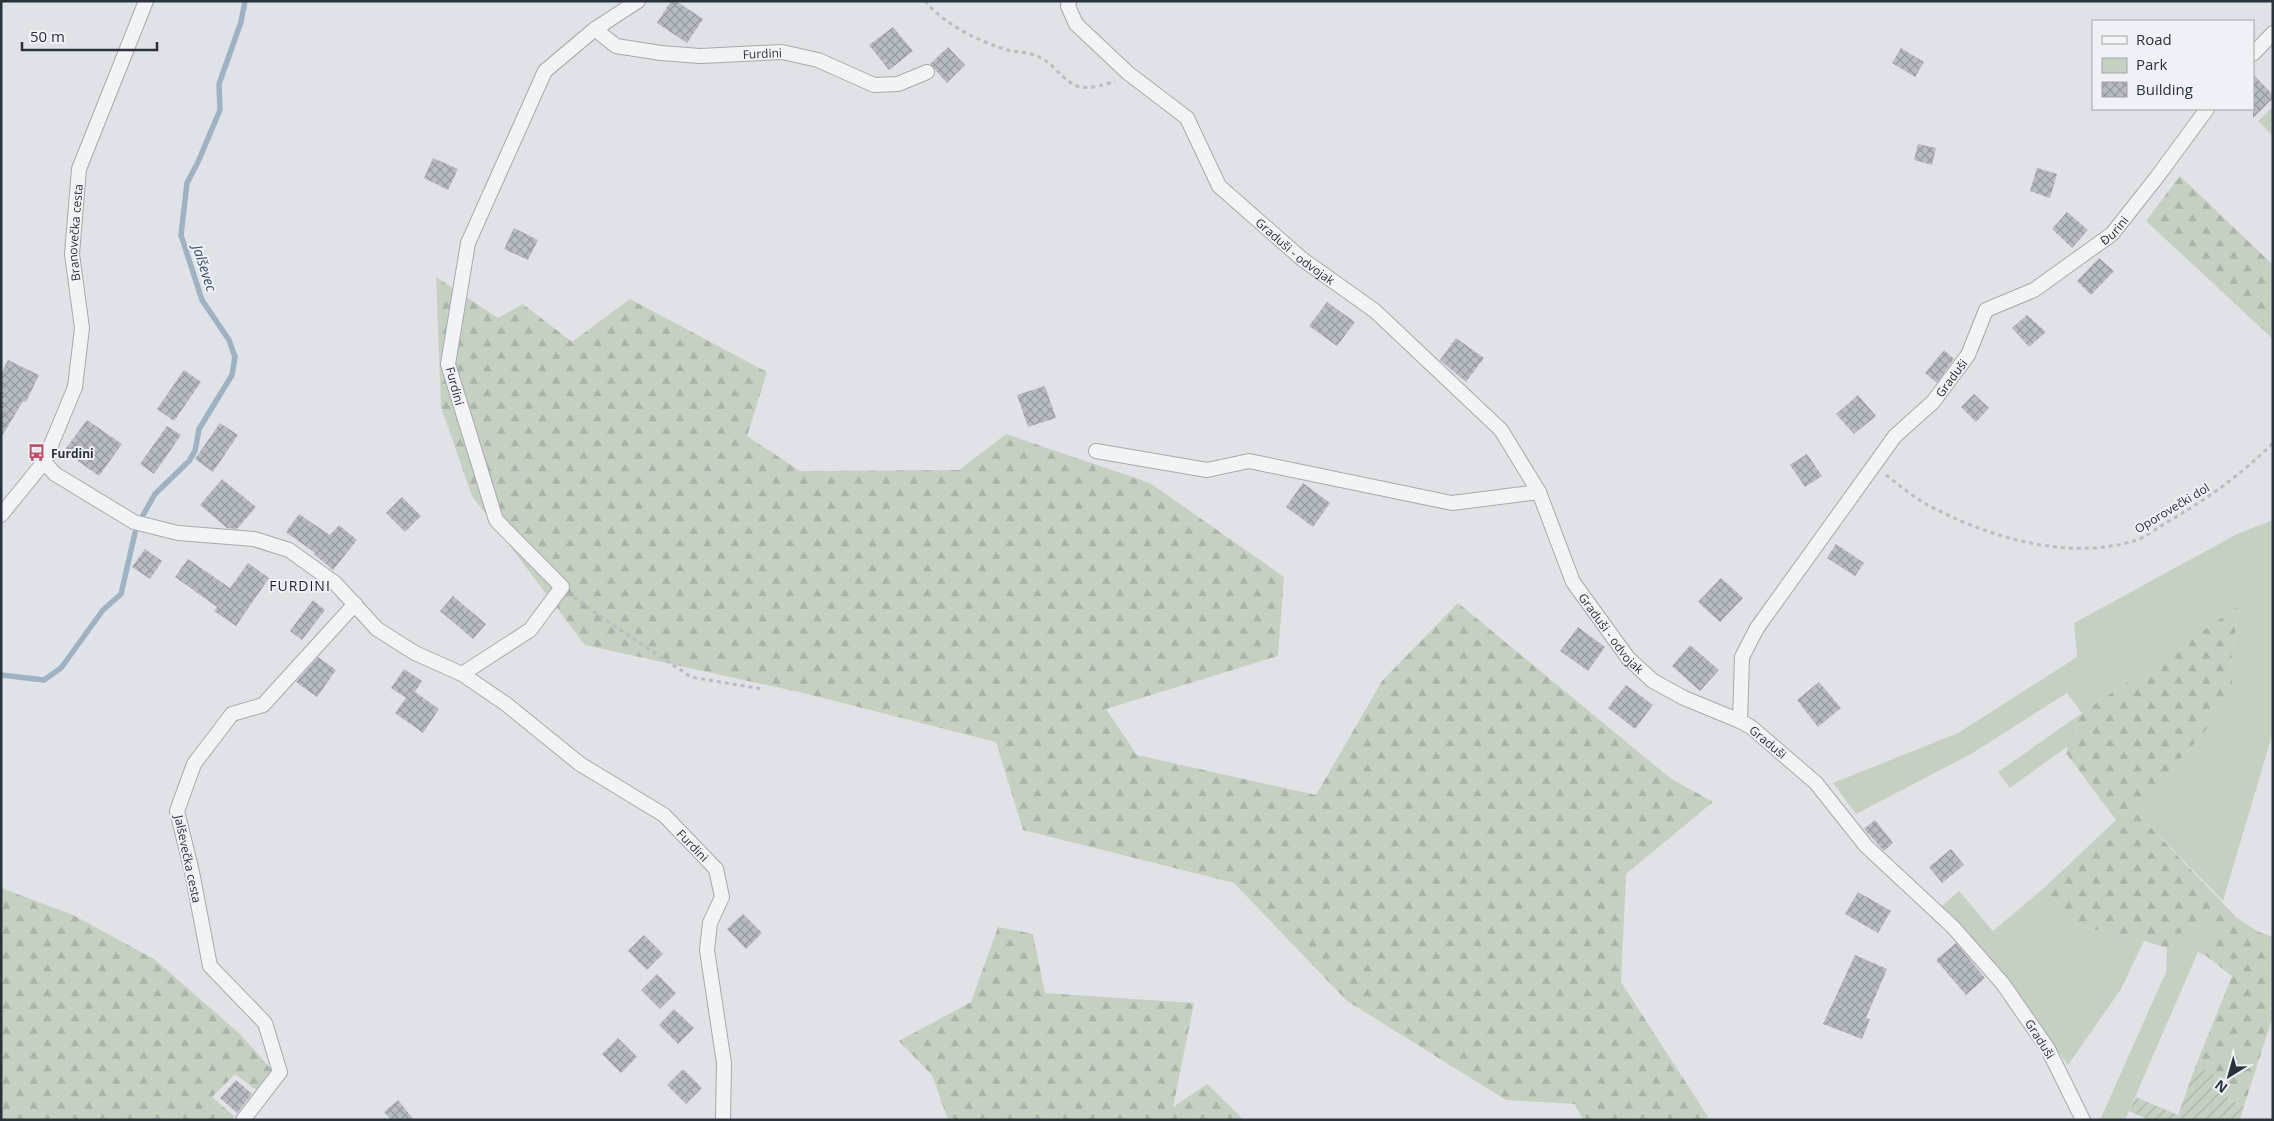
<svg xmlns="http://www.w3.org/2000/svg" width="2274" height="1121" viewBox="0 0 2274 1121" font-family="'Open Sans',sans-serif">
	<defs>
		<pattern id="forest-firs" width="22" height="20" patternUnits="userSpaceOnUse" patternTransform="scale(1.25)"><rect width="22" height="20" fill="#c6d0c1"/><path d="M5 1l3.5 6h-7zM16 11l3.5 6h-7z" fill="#aab3a7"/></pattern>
		<pattern id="garden-furrows" width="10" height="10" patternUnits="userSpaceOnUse" patternTransform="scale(1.25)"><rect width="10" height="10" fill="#c6d0c1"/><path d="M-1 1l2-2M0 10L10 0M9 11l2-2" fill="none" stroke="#aab3a7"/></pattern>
		<pattern id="building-cross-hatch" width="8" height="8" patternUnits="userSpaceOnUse" patternTransform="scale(1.25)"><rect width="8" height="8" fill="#b7bcc3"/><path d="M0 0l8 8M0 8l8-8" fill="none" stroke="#9599a0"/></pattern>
	</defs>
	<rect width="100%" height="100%" fill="#dfe3e7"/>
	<g fill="#c6d0c1">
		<polygon points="2273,520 2273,732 2223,901 2135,811 2235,697 2230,670 2239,607 2082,713 2068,746 2010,788 1998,772 2082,713 2067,693 1971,754 1856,814 1833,783 1958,733 2077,657 2074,623 2237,534"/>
		<polygon points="2044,888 2079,927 2121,934 2144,941 2121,989 2068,1065 1978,944 1941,907 1959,891 1993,931"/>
		<polygon points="2189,924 2214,928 2206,956 2198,952 2125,1120 2100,1120 2166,972 2167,948"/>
	</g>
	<g fill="url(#forest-firs)">
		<polygon points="2273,107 2273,136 2258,121"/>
		<polygon points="2180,176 2273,265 2273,339 2146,221"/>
		<polygon points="436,277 498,318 523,304 572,342 630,299 767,372 747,436 800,471 959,470 1006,434 1150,483 1284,577 1278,656 1106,709 1137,755 1316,795 1382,681 1458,603 1670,778 1713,802 1626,874 1621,982 1710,1120 1583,1120 1575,1104 1506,1100 1347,1001 1234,883 1023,830 996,742 803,693 585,645 472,496 441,407"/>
		<polygon points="2239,606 2230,670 2235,697 2135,811 2237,918 2259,932 2273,937 2273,1016 2244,1106 2229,1100 2222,1079 2196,1065 2232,976 2206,956 2213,928 2189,924 2167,948 2121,934 2079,927 2044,888 2116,820 2066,753 2070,736 2082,713"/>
		<polygon points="1,888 73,915 154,959 240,1034 272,1070 256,1090 235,1074 212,1097 234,1116 232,1120 1,1120"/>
		<polygon points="998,927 1033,934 1045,993 1194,1003 1173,1107 1207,1084 1244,1120 948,1120 932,1075 899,1041 971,1002"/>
	</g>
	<polygon fill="url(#garden-furrows)" points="2196,1065 2222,1079 2229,1100 2244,1106 2240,1120 2149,1120 2129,1111 2136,1097 2178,1115"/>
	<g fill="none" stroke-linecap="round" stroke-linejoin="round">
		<g stroke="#9eb2c3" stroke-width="5.5">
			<polyline points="142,517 155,494 189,461 195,451 199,429 232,375 235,357 229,340 202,300 181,235 187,183 198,162 220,110 219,84 241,22 245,1"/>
			<polyline points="1,675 44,680 61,668 103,610 121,594 135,533"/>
		</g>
	</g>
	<g fill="url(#building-cross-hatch)">
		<polygon points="671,1 676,1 703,19 687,43 657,23"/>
		<polygon points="893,27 913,51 889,70 869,45"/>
		<polygon points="948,47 965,65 947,83 930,64"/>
		<polygon points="1901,48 1924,62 1915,77 1892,63"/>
		<polygon points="2253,74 2273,95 2273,98 2253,118"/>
		<polygon points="1918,144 1936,148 1932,165 1914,160"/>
		<polygon points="433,158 458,169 448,190 424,178"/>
		<polygon points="2037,168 2057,174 2050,198 2030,191"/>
		<polygon points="2067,212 2088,230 2072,248 2052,229"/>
		<polygon points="514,228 538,240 528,260 504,249"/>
		<polygon points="2099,258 2114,271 2091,295 2077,281"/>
		<polygon points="1327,302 1355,322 1337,346 1309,326"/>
		<polygon points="2027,315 2046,332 2029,347 2012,328"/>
		<polygon points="1456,338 1484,358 1466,382 1440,360"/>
		<polygon points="1944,350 1954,359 1937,383 1925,373"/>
		<polygon points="8,360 39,375 26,402 23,401 1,438 1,374"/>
		<polygon points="184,370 201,382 174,421 157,409"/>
		<polygon points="1045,386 1056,418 1028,427 1017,395"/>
		<polygon points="1974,394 1989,408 1976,422 1961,407"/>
		<polygon points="1858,395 1876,416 1854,434 1836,414"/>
		<polygon points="87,420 122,444 99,476 64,451"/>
		<polygon points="220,423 238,435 213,472 195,459"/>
		<polygon points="167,426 181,435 154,474 140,464"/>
		<polygon points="1807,454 1822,476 1805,487 1790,465"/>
		<polygon points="222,479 256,507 237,529 227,528 200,505"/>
		<polygon points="1303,483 1330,503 1313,527 1286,507"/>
		<polygon points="402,497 421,516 405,532 386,513"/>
		<polygon points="299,514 330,535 339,525 357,540 333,570 314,554 315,553 286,532"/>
		<polygon points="1836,544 1864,563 1855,576 1827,558"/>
		<polygon points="145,549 162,561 150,579 132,567"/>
		<polygon points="188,559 230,588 248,563 269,578 236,626 214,611 217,607 175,577"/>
		<polygon points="1721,578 1743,598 1720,622 1698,602"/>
		<polygon points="453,596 486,624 473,639 440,611"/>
		<polygon points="313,600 325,610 302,640 290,631"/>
		<polygon points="1578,627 1605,647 1588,671 1560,651"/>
		<polygon points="1690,645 1719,670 1700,691 1672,666"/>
		<polygon points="318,657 336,670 317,697 296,682"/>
		<polygon points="404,669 422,681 415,692 439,709 423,733 395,713 406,698 391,688"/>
		<polygon points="1819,682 1841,708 1818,727 1797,700"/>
		<polygon points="1626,685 1653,705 1635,729 1608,708"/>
		<polygon points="1875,820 1893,843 1884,851 1864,829"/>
		<polygon points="1951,849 1964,865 1942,883 1929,867"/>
		<polygon points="1858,892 1891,911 1878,933 1845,914"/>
		<polygon points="743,914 762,933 746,949 727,929"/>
		<polygon points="644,935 663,954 647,970 628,951"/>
		<polygon points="1956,943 1985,978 1966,995 1936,960"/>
		<polygon points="1855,955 1887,969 1866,1018 1870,1019 1862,1039 1823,1024"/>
		<polygon points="657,974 676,993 660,1009 641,990"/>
		<polygon points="674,1009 694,1028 678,1044 659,1025"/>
		<polygon points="618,1038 637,1057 621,1073 602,1054"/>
		<polygon points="683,1069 702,1088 686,1104 667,1085"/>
		<polygon points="236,1080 252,1094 237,1113 220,1098"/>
		<polygon points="398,1100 414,1120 391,1120 384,1112"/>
	</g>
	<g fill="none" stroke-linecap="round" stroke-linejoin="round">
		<defs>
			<g id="street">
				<path id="s1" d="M 1069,1 L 1068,6 L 1076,24 L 1128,73 L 1187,118 L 1219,186 L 1302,259 L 1375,311 L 1501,430 L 1539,492 L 1573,582 L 1628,658 L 1653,681 L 1684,698 L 1740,721"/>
				<path id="s2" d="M 595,29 L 616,46 L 661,53 L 700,56 L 782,52 L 818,60 L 874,85 L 898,84 L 927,72"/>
				<polyline points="2253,54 2273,33"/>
				<polyline points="1096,451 1207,470 1249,461 1452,503 1539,492"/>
				<path id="s3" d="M 44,462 L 55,474 L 134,522 L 178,533 L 254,539 L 289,550 L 335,583 L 377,629 L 415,653 L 462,674 L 506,704 L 580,764 L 664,815 L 716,869 L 722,897 L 710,923 L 707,950 L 724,1063 L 723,1120"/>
				<path id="s4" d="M 1,515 L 44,462 L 75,387 L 82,328 L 72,254 L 79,169 L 146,1"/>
				<polyline points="462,674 530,630 562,587 496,520 448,364 468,243 545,71 595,29 638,1"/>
				<polyline points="243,1120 280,1072 265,1023 210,966 192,872 177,811 194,764 232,714 263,705 355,604"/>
				<path id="s5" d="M 2083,1120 L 2048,1049 L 2003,984 L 1953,927 L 1866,846 L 1816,783 L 1751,727 L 1740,721 L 1742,657 L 1757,628 L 1895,436 L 1933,402 L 1968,355 L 1986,310 L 2034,290 L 2112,234 L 2157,177 L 2207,109"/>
			</g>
		</defs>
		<use href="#street" stroke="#a5aab0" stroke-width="16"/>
		<g stroke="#b9bdc2" stroke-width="3" stroke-dasharray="4 4" stroke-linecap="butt">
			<path d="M 925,1 C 944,24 976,40 1004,49 C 1016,53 1029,51 1041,58 C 1055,65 1062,80 1077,86 C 1088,90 1104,85 1115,81"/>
			<path d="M 1886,475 C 1899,485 1912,496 1926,504 C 1987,537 2066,561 2134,541 C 2144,538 2155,530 2164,524 C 2204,501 2240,476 2273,443"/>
			<polyline points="574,597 598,615 691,677 762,689"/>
		</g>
		<use href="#street" stroke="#f1f3f6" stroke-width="14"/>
	</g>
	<defs>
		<symbol id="bus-bare" viewBox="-9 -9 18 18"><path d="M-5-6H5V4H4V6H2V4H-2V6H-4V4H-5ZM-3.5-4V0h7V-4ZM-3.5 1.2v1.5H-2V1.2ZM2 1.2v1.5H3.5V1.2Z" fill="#bf5168" stroke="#eef1f5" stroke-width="2.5" paint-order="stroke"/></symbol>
	</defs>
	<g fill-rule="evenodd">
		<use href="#bus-bare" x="24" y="440" width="25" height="25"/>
	</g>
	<g text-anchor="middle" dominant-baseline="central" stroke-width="4" stroke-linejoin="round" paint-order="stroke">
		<g font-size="12" fill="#2a323c" stroke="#eef1f5">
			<text stroke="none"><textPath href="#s2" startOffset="174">Furdini</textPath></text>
			<text stroke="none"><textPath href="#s5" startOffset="1175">Đurini</textPath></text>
			<text stroke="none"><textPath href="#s4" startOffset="305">Branovečka cesta</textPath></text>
			<text stroke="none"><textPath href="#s1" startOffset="346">Graduši - odvojak</textPath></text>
			<text stroke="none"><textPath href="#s5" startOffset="946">Graduši</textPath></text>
			<text transform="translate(455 386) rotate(75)">Furdini</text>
			<text transform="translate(2172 508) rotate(-31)">Oporovečki dol</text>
			<text stroke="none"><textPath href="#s1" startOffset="852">Graduši - odvojak</textPath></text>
			<text transform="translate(1768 742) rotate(40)">Graduši</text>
			<text stroke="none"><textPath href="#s3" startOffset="771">Furdini</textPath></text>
			<text transform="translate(188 859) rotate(78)">Jalševečka cesta</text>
			<text transform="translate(2040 1039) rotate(58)">Graduši</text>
		</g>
		<g font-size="12" font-weight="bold" fill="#2a323c" stroke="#eef1f5" text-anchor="start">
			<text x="51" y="453">Furdini</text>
		</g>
		<g font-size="14" font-style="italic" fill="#38526c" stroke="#eef1f5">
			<text transform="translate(205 268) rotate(72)">Jalševec</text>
		</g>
		<g font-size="14" letter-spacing="1" fill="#1c232d" stroke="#eef1f5">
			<text x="300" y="585">FURDINI</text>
		</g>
	</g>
	<rect width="2274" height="1121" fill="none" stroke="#2a323c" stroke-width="5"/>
	<rect x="2092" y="20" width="162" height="90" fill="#eef1f5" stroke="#a0a5ab"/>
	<rect x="2102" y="36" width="25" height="8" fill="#f1f3f6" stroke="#a0a5ab"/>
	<text x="2136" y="45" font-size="15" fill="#2a323c">Road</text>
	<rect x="2102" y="58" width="25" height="15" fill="#c6d0c1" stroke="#a0a5ab"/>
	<text x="2136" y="70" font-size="15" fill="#2a323c">Park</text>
	<rect x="2102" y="82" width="25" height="15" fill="url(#building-cross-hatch)" stroke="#a0a5ab"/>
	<text x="2136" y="95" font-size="15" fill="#2a323c">Building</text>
	<g transform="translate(2229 1076) rotate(217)" stroke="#eef1f5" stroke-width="4" paint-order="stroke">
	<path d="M0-4L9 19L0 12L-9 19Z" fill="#2a323c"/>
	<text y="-8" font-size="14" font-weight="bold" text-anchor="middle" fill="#2a323c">N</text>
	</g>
	<path d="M22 42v8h135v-8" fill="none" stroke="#2a323c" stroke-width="2.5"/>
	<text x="30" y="42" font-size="15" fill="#2a323c" stroke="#eef1f5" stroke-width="4" paint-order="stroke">50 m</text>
</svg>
